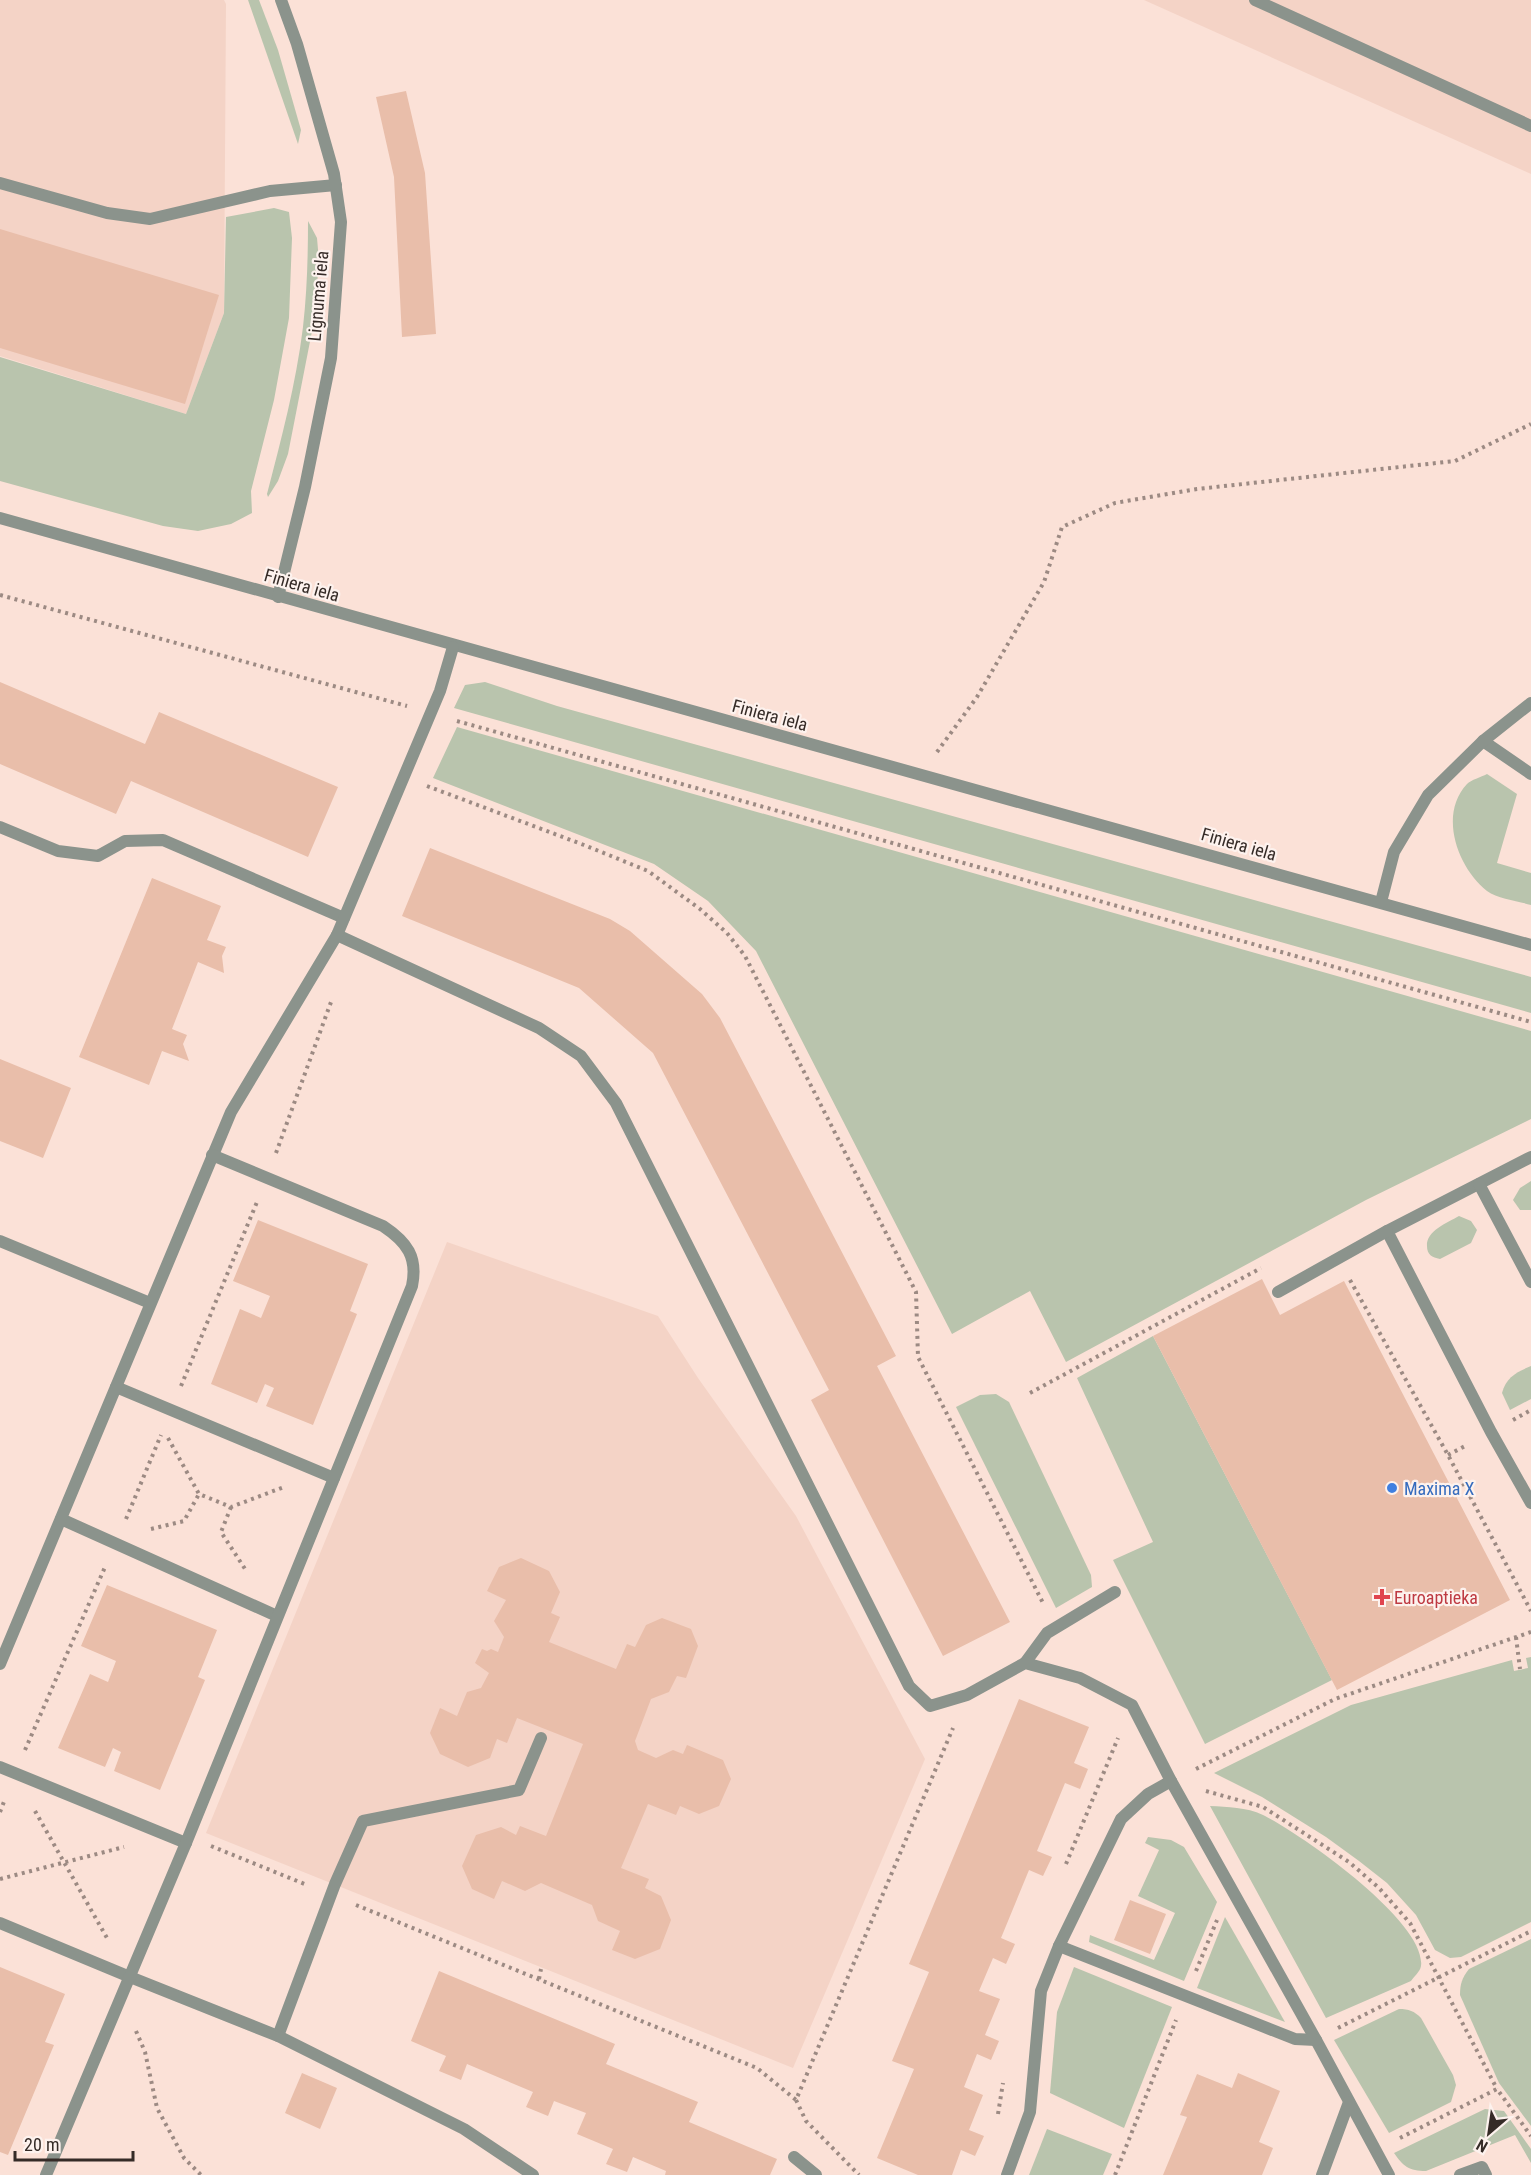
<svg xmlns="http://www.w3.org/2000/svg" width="1531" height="2175" viewBox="0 0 1531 2175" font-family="'Roboto Condensed',sans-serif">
	<rect width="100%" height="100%" fill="#fbe1d7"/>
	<g fill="#f4d3c6">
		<polygon points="0,0 224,0 226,4 224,313 186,414 0,356"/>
		<polygon points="1144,0 1531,0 1531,174"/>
		<polygon points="447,1242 658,1316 698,1378 796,1516 925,1759 793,2068 206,1833"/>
	</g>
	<g fill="#b9c4ad">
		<polygon points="248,0 259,0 278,50 301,130 298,144"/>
		<polygon points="274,208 289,212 292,238 289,318 274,400 251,491 252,513 231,524 198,531 163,526 0,481 0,357 186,414 224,313 226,217"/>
		<path d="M 308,221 L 317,238 L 319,261 L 314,321 L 288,454 L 278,481 L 268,497 L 267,494 C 281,440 296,384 303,327 C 307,292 308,257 308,221 Z"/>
		<polygon points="485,682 557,706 1531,977 1531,1013 454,708 465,685"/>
		<polygon points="457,727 1531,1031 1531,1119 1366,1200 1066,1362 1030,1291 952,1334 756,951 708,901 654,864 433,778"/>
		<path d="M 1487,774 L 1517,794 L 1497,863 L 1531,873 L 1531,905 C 1518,901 1498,899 1487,891 C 1458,868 1438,815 1467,784 C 1471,780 1481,777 1487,774 Z"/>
		<polygon points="1531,1181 1531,1210 1520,1210 1513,1200 1520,1188"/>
		<path d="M 1459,1216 L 1471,1221 L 1477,1230 L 1471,1243 L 1440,1259 C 1432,1257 1427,1255 1427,1246 C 1426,1231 1447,1223 1459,1216 Z"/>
		<polygon points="1153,1336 1332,1680 1205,1744 1113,1560 1153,1542 1077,1378"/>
		<path d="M 1531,1366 L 1531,1399 L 1510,1410 L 1502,1393 C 1506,1377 1517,1372 1531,1366 Z"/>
		<polygon points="996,1394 1009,1402 1091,1575 1092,1587 1056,1608 956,1407 980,1395"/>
		<polygon points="1531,1657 1531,1922 1461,1957 1450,1958 1435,1950 1416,1915 1387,1883 1359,1861 1326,1837 1262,1797 1214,1773 1351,1705 1512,1660 1514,1671 1528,1668 1526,1658"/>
		<path d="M 1210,1806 C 1228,1807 1246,1807 1263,1815 C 1300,1833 1427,1922 1421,1966 C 1420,1972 1414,1976 1411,1981 L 1326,2018 Z"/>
		<polygon points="1148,1837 1171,1840 1184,1847 1217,1902 1184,1981 1089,1942 1090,1935 1154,1960 1175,1913 1138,1896 1159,1850 1145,1843"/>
		<polygon points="1225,1917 1285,2022 1197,1988"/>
		<path d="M 1531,1939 L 1531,2126 L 1499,2083 L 1460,1995 C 1460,1984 1462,1978 1469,1969 Z"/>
		<polygon points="1074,1967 1172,2007 1124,2128 1050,2093 1057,2012"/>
		<path d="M 1399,2009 C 1409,2009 1414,2011 1421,2018 L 1453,2075 L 1456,2085 L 1451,2102 L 1389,2133 L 1334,2040 Z"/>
		<path d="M 1485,2109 L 1504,2111 L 1531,2149 L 1531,2163 L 1515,2135 L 1426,2171 C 1409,2171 1403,2166 1394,2153 Z"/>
		<polygon points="1047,2129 1112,2154 1103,2175 1029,2175"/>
	</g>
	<g fill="#e9beaa">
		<polygon points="406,91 425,173 436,334 402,337 394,177 376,97"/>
		<polygon points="0,229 219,295 185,404 0,348"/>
		<polygon points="0,682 145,744 159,712 338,787 308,857 131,781 116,814 0,764"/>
		<polygon points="430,848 610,919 630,931 702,994 720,1018 896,1356 877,1366 1010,1622 943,1656 811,1400 829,1390 653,1053 579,988 402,916"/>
		<polygon points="152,878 221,906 207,940 226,947 222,956 224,973 198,962 172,1029 187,1035 183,1044 189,1061 162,1051 149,1085 79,1057"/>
		<polygon points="0,1059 71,1088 43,1158 0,1141"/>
		<polygon points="258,1220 368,1264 350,1311 357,1314 313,1425 266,1406 274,1388 265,1384 257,1403 211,1384 240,1309 261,1318 270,1296 233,1281"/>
		<polygon points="1262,1279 1280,1315 1344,1281 1510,1600 1337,1690 1153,1336"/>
		<polygon points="521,1558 549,1571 560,1592 551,1613 560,1617 549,1642 616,1669 627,1644 635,1647 646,1625 662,1618 691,1629 698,1646 686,1678 677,1676 669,1692 651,1699 635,1741 638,1750 656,1758 673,1750 683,1754 687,1745 723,1760 731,1779 719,1806 699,1814 680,1806 676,1815 648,1804 621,1868 649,1879 645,1888 661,1896 671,1920 660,1949 635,1959 612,1950 620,1931 598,1921 592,1905 541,1883 525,1891 502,1881 494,1899 472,1889 462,1866 476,1835 501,1827 516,1835 520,1826 546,1836 583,1744 517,1718 507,1743 497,1739 490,1758 468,1767 440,1754 430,1733 440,1708 457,1716 467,1692 481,1688 489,1673 475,1663 482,1649 487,1651 491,1649 498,1652 504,1637 494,1621 506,1600 487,1591 499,1567"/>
		<polygon points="107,1585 217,1630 198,1677 205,1680 160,1790 114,1771 121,1752 113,1748 105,1767 58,1748 90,1674 108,1682 116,1661 81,1646"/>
		<polygon points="1019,1699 1089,1727 1074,1763 1088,1769 1080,1789 1065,1783 1037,1851 1052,1857 1043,1876 1029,1870 1001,1938 1015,1944 1006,1964 993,1958 979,1991 1000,1999 985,2035 999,2041 991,2060 977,2054 964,2087 983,2095 969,2130 984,2136 975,2156 961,2150 952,2175 918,2175 877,2158 914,2069 892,2061 929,1972 909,1964"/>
		<polygon points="1130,1900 1166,1914 1150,1954 1114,1940"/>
		<polygon points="0,1967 65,1994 45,2042 54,2045 8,2155 0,2152"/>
		<polygon points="439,1971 615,2044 606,2064 698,2102 689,2122 777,2159 770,2175 665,2175 666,2171 633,2157 627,2172 606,2164 613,2149 577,2134 586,2113 554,2101 548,2116 526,2107 533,2092 467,2064 461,2080 439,2071 446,2056 411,2041"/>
		<polygon points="302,2073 337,2088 320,2129 285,2113"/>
		<polygon points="1238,2073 1280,2091 1259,2142 1273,2148 1262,2175 1163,2175 1187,2117 1180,2115 1197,2074 1232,2088"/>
	</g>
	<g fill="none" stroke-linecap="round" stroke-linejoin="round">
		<g stroke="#9c8a83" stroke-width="4" stroke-dasharray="3 4.5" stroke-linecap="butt">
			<polyline points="0,595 407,706"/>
			<polyline points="457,721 1531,1022"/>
			<polyline points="937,752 977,697 1044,582 1062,527 1115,503 1197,489 1455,461 1531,424"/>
			<polyline points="427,786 584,845 648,871 700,909 727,933 745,956 916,1292 918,1357 1044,1605"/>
			<polyline points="276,1153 331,1002"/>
			<polyline points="1350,1280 1448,1455 1531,1611"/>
			<polyline points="181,1386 257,1202"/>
			<polyline points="1030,1393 1261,1268"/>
			<polyline points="1513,1420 1531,1410"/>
			<polyline points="168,1438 199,1494 231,1507 284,1487"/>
			<polyline points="1448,1455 1467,1445"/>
			<polyline points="231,1507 221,1532 247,1572"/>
			<polyline points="126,1519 161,1435"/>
			<polyline points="151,1529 184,1521 199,1494"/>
			<polyline points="1516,1637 1520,1669"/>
			<polyline points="25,1750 105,1567"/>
			<polyline points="1196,1769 1335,1699 1531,1632"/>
			<polyline points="1206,1791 1263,1807 1349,1862 1379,1888 1410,1923 1497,2089"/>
			<polyline points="35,1811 107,1938"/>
			<polyline points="0,1812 5,1799"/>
			<polyline points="211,1846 307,1885"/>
			<polyline points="1066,1864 1118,1738"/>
			<polyline points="0,1879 124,1847"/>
			<polyline points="356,1905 757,2068 796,2100 953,1728"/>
			<polyline points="1196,1971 1217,1920"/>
			<polyline points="539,1979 541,1969"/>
			<polyline points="1338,2028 1531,1931"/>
			<polyline points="136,2031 145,2052 157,2108 184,2158 201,2175"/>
			<polyline points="796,2100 806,2121 859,2175"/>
			<polyline points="998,2114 1003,2083"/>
			<polyline points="1400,2138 1497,2089 1531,2136"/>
			<polyline points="1115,2175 1176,2020"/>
		</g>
		<g stroke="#8b938c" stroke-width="12">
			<polyline points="1255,0 1531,126"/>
			<polyline points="0,183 107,213 150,219 270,191 336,185"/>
			<polyline points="1483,741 1531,774"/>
			<polyline points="1381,902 1394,852 1428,795 1483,741 1531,703"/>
			<polyline points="1531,1157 1387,1231 1491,1432 1531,1503"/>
			<polyline points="1479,1184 1531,1282"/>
			<polyline points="1278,1292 1387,1231"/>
			<polyline points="1025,1663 1047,1633 1115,1592"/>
			<polyline points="278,2036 335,1884 363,1821 519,1790 541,1738"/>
			<polyline points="1460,2175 1482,2167 1486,2175"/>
		</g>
		<g stroke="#8b938c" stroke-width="12">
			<path d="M 0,518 C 509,664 1021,800 1531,945"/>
			<polyline points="278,597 305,487 331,358 341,222 334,174 297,44 281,0"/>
			<polyline points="0,827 58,851 98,856 125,841 163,840 344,918"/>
			<polyline points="337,935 539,1028 581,1056 616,1103 909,1686 930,1706 967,1695 1025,1663 1080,1678 1132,1705 1171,1781 1316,2040 1389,2175"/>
			<polyline points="0,1241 150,1303"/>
			<polyline points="116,1387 334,1478"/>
			<polyline points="61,1519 277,1616"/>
			<polyline points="0,1664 231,1112 337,935 440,691 453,647"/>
			<polyline points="0,1767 186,1843"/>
			<polyline points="0,1923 130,1977 278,2036 464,2129 533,2175"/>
			<polyline points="1059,1946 1295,2039 1316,2040"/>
			<polyline points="794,2157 816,2175"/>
			<path d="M 46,2175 L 186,1843 L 412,1286 C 418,1257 407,1242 383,1226 L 212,1155"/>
			<polyline points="1007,2175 1030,2112 1041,1991 1059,1946 1121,1819 1148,1794 1171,1781"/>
			<polyline points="1322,2175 1349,2102"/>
		</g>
	</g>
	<circle fill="#3f7fe0" stroke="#fdf2ee" stroke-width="2" cx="1392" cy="1488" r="6"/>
	<path fill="#e0444e" stroke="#fdf2ee" stroke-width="2" d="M1379 1588h6v6h6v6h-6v6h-6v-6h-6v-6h6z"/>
	<g text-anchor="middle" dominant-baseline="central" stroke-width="4.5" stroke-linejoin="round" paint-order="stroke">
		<g font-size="18" fill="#352b27" stroke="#fdf2ee">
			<text transform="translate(318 296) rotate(-85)">Lignuma iela</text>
			<text transform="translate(302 585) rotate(16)">Finiera iela</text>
			<text transform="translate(770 715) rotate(15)">Finiera iela</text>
			<text transform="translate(1239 844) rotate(16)">Finiera iela</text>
		</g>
		<g font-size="18" fill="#366cbe" stroke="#fdf2ee" text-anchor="start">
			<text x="1404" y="1488">Maxima X</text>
		</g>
		<g font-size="18" fill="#be3a42" stroke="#fdf2ee" text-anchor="start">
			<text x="1394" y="1597">Euroaptieka</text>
		</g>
	</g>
	<g transform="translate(1489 2133) rotate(209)" stroke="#fdf2ee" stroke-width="4.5" paint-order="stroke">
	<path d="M0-4.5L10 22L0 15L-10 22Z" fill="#352b27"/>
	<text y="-9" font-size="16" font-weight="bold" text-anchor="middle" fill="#352b27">N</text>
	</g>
	<path d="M15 2151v9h118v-9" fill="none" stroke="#352b27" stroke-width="3"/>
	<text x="24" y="2151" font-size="18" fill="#352b27" stroke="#fdf2ee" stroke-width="4.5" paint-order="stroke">20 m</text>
</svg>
